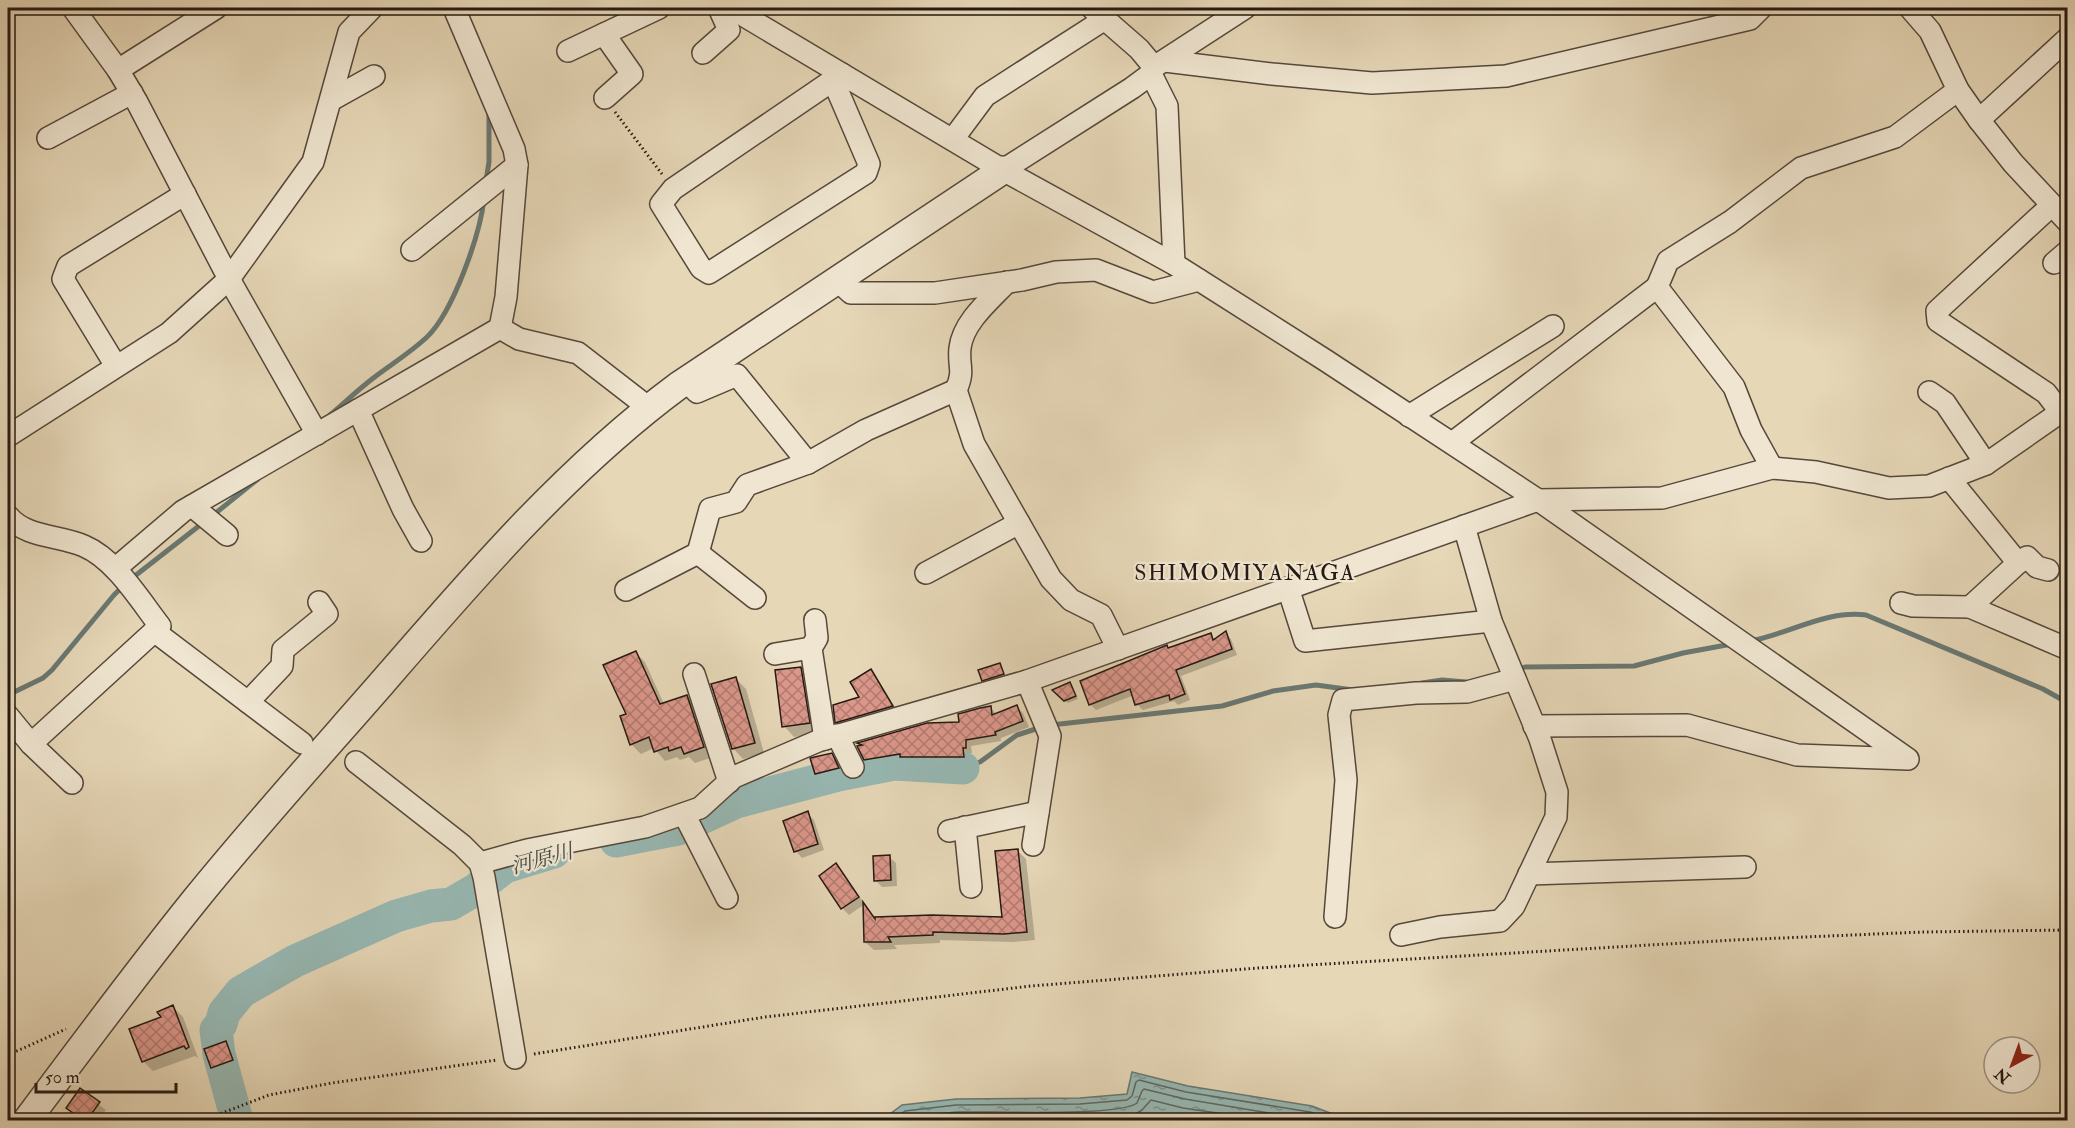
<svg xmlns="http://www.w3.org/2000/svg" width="2075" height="1128" viewBox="0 0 2075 1128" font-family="'IM FELL Double Pica','Noto Serif JP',serif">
	<defs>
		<pattern id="water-ripples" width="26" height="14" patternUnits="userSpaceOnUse" patternTransform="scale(1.5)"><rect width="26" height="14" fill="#97b8b3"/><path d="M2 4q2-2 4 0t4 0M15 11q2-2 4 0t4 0" fill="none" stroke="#7b9590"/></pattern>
		<pattern id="building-cross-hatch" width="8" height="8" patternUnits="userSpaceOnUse" patternTransform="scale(1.5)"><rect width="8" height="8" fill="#dc978b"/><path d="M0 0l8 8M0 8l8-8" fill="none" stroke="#b27a70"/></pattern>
	</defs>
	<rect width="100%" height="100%" fill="#e6d7b7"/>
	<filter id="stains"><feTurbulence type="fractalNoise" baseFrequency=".00333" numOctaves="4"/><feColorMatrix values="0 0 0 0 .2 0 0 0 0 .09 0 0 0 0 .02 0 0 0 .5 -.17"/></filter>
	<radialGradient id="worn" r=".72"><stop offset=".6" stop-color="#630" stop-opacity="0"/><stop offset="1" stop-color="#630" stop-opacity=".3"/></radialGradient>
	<polygon fill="url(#water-ripples)" stroke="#697873" stroke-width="1.5" points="1132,1072 1188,1086 1312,1106 1341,1117 1343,1120 882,1120 902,1105 956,1099 1080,1098 1127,1094"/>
	<g fill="#0003">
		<polygon points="1225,633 1231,639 1237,655 1181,676 1190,700 1178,705 1174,701 1143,710 1137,704 1134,695 1096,710 1090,704 1169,649 1210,634 1215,640"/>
		<polygon points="635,652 645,662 664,704 687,697 697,706 713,757 695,763 689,757 680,760 677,757 665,761 654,748 641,754 631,744 628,715"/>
		<polygon points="999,665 1005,677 986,683 983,680"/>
		<polygon points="800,668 811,679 819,733 794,737 784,726"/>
		<polygon points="870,671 876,677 898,712 843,728 837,722 862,698"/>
		<polygon points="735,678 746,689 764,753 743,759 733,748"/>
		<polygon points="1070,684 1078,699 1068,703 1054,690"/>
		<polygon points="990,707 997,715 1017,707 1023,713 1029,727 1001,738 1001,741 971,746 972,753 968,754 969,763 908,763 904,760 871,765 865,759 863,746 860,744 961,723"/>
		<polygon points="831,754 838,761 845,775 823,780 817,773"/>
		<polygon points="807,813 814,820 824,850 802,858 796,851"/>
		<polygon points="1017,850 1026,859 1035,940 1013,942 940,940 940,943 894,945 897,949 874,950 865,942 864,906 876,919 1004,919"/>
		<polygon points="889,857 896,863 897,886 882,887 875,880"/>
		<polygon points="835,865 865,904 849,915 842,908"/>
		<polygon points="173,1007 183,1017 198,1058 195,1056 153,1071 143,1061 163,1017"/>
		<polygon points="226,1043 232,1050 238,1067 219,1074 212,1067"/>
		<polygon points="80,1090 106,1110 98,1120 83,1120 68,1108"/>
	</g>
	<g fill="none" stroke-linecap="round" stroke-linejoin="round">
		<g stroke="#5e6862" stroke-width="1.5">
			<polyline points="892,1120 905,1111 956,1105 1080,1104 1127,1100 1132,1096 1136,1082 1139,1080 1186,1092 1310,1112 1334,1120"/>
			<path d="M 904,1120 L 908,1118 C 925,1116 942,1113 958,1112 C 989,1111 1119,1117 1137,1103 L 1142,1091 L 1144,1089 L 1185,1099 L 1312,1120"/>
			<polyline points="1081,1120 1134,1115 1142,1110 1151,1100 1183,1108 1265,1120"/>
		</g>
		<g stroke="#697873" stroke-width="5">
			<polyline points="486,181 489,162 489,112"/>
			<path d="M 330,415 C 344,403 358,390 372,379 C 390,365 410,353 427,337 C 453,312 480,235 484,199"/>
			<polyline points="212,516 258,479"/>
			<polyline points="131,579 204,522"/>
			<path d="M 1750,641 C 1789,634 1825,610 1866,615 L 2043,689 L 2068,703"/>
			<polyline points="1516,670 1525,667 1634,666 1683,653 1732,644"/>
			<polyline points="1422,683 1442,680 1466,682"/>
			<polyline points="8,695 43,678 52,670 114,595 124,585"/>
			<polyline points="1051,725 1222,706 1273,691 1316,685 1353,690"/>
			<polyline points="963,768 980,762 1017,735 1042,727"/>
		</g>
		<g stroke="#97b8b3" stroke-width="33">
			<polyline points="616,841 678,829 736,802 838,775 894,764 963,768"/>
			<polyline points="237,1120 219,1054 216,1030 221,1024 224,1013 241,992 295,961 396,916 431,906 451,904 475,890 505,867 554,852"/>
		</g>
	</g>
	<g fill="url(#building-cross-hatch)" stroke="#251912" stroke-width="1.5">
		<polygon points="1226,631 1232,649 1176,670 1185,694 1170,700 1169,695 1135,705 1130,689 1089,705 1080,681 1167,645 1168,648 1211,633 1213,640"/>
		<polygon points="636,651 660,704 687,695 704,747 684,754 681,747 669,751 668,747 654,752 649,737 630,745 620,716 626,714 603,665"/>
		<polygon points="1000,663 1004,674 982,681 978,670"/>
		<polygon points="801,667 810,723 782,727 775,670"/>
		<polygon points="871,669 893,706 835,723 833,705 859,697 850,682"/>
		<polygon points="736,677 755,743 732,749 711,684"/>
		<polygon points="1070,682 1076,696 1064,701 1052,690"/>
		<polygon points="1017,705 1023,721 995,732 996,735 966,740 966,748 963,748 964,757 900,757 900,754 864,760 857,746 862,745 857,743 927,723 959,722 958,714 980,708 991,706 992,715"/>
		<polygon points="832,753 839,768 815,774 810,758"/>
		<polygon points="808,811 818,844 794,852 783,821"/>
		<polygon points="1018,849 1027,932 1004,934 933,932 933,935 888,937 891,942 864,942 863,902 875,919 875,917 932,915 1002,917 995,851"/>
		<polygon points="890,855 891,880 874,881 873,856"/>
		<polygon points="836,863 859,897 841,909 819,876"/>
		<polygon points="173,1005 189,1047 186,1049 184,1046 142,1062 129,1029 161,1017 157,1012"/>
		<polygon points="226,1041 233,1060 211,1068 204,1049"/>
		<polygon points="80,1088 100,1102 87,1120 83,1120 66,1108"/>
	</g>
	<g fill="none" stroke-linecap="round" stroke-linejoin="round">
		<defs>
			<g id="minor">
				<polyline points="73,8 118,70 137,102 229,279 317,434"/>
				<polyline points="731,8 1003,170 1174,264 1325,360 1538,500 1908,759 1797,755 1687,725 1534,726"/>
				<polyline points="1092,8 1139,49 1154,67"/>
				<polyline points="1910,8 1930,31 1958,90 1979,120 2068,38"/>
				<polyline points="604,34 632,74 605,98"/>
				<polyline points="568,51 659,8"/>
				<polyline points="703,53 729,30 719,8"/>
				<polyline points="1165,61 1272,74 1372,83 1506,76 1750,19 1761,8"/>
				<polyline points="118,70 216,8"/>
				<polyline points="1151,74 1167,106 1174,264"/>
				<polyline points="833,80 869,164 866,173 709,273 701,268 661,204 673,189 842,74"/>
				<polyline points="331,100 374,76"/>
				<polyline points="1979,120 2013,163 2068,222"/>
				<polyline points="48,138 132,93"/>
				<polyline points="953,139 985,96 1105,19"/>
				<polyline points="1003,170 1132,88 1151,74 1154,67 1245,8"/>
				<polyline points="2052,205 1937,311 1938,321 2046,393 2062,414"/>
				<polyline points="412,250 517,165"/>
				<polyline points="2054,263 2068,251"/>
				<polyline points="837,280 851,293 935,293 1022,280 1056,272 1096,270 1153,292 1199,280"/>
				<polyline points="1657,287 1668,261 1730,222 1801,168 1895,137 1958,90"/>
				<polyline points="500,328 519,339 578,353 649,408"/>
				<polyline points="116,366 63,279 68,266 185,194"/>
				<polyline points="686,381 697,392 737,375 808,463 866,430 956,390 974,444 1019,523"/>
				<path d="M 956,390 C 965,370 958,367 960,348 C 963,322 990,300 1007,282"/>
				<polyline points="1929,392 1945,403 1986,464"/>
				<polyline points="358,410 403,509 421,541"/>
				<polyline points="1409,416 1553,326"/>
				<polyline points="8,436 169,333 229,279 313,162 349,32 372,8"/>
				<polyline points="1452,443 1657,287 1734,387 1751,430 1772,468"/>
				<polyline points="1949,478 2018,563 1970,607 2068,649"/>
				<polyline points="192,506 227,535"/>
				<path d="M 8,516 C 26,538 59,535 84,546 C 115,559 139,599 160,626 L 31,744"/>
				<polyline points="698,553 755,598"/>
				<polyline points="2018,563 2027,557 2037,567 2048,570"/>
				<polyline points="116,568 183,511 500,328 506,297 517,165 514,149 454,8"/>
				<polyline points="926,573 1019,523 1051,579 1071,600 1101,615 1118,649"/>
				<polyline points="1288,588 1305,641 1491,621"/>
				<polyline points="626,590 698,553 710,509 736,502 747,485 808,463"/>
				<polyline points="1901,603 1913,606 1970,607"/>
				<polyline points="815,620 817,638 811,648 825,739"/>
				<polyline points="154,631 302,743"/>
				<polyline points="775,654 811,648"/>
				<polyline points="694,674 729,782"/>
				<polyline points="1027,681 1050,736 1033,845"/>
				<polyline points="248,702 282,666 283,650 327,614 319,602"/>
				<polyline points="8,716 31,744 72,783"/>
				<polyline points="837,735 853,767"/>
				<polyline points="356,762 462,845 480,863 484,877 515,1058"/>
				<polyline points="684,814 727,898"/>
				<polyline points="965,827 971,887"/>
				<polyline points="949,831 1038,812"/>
				<polyline points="480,863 527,850 645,827 700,808 734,777 818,741 1027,681 1538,500 1662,498 1772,468 1816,472 1889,488 1929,486 1986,464 2055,416 2068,413"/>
				<polyline points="1529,874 1745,867"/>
				<polyline points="1335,917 1346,780 1339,715 1343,700 1416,693 1467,692 1515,679"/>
				<polyline points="1401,935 1440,927 1500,921 1514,906 1556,817 1557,792 1540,739 1491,621 1464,526"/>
			</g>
			<path id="tertiary" d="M 27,1120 C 82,1046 137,972 195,900 C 255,826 319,755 382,683 C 472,579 567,468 678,386 L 1003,170"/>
		</defs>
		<use href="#minor" stroke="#55483b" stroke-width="24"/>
		<use href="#tertiary" stroke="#55483b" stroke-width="30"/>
		<g stroke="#251912" stroke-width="3" stroke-dasharray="1.5 3" stroke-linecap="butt">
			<polyline points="615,112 662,174"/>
			<polyline points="534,1054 765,1017 1031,986 1258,968 1735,940 1923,932 2068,930"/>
			<polyline points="8,1055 66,1029"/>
			<polyline points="204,1120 269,1095 332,1083 497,1060"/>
		</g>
		<use href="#minor" stroke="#efe5d0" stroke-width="21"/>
		<use href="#tertiary" stroke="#efe5d0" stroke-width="27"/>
	</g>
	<g text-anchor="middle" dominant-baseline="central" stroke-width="4.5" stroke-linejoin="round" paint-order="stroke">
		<g font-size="21" font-style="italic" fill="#474942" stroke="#efe5d0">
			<text transform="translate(542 859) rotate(-15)">河原川</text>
		</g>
		<g font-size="22" letter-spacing="1.5" fill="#251912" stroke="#efe5d0">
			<text x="1245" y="573">SHIMOMIYANAGA</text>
		</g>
	</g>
	<rect width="2075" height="1128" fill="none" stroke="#e6d7b7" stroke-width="30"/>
	<rect x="9" y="9" width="2057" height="1110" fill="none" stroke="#251912" stroke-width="3"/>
	<rect x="15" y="15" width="2045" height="1098" fill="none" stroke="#251912" stroke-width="1.5"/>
	<g transform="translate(2012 1065) rotate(221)"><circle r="28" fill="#efe5d0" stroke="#9e9384" stroke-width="1.5"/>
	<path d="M0-4.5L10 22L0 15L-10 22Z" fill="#8f2418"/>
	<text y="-9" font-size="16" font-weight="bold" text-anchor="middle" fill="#251912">N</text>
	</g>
	<path d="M36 1083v9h140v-9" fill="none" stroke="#251912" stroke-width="3"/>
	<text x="45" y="1083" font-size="18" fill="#251912" stroke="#efe5d0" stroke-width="4.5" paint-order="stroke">50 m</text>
	<rect width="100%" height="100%" filter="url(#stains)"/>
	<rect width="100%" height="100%" fill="url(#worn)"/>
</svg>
